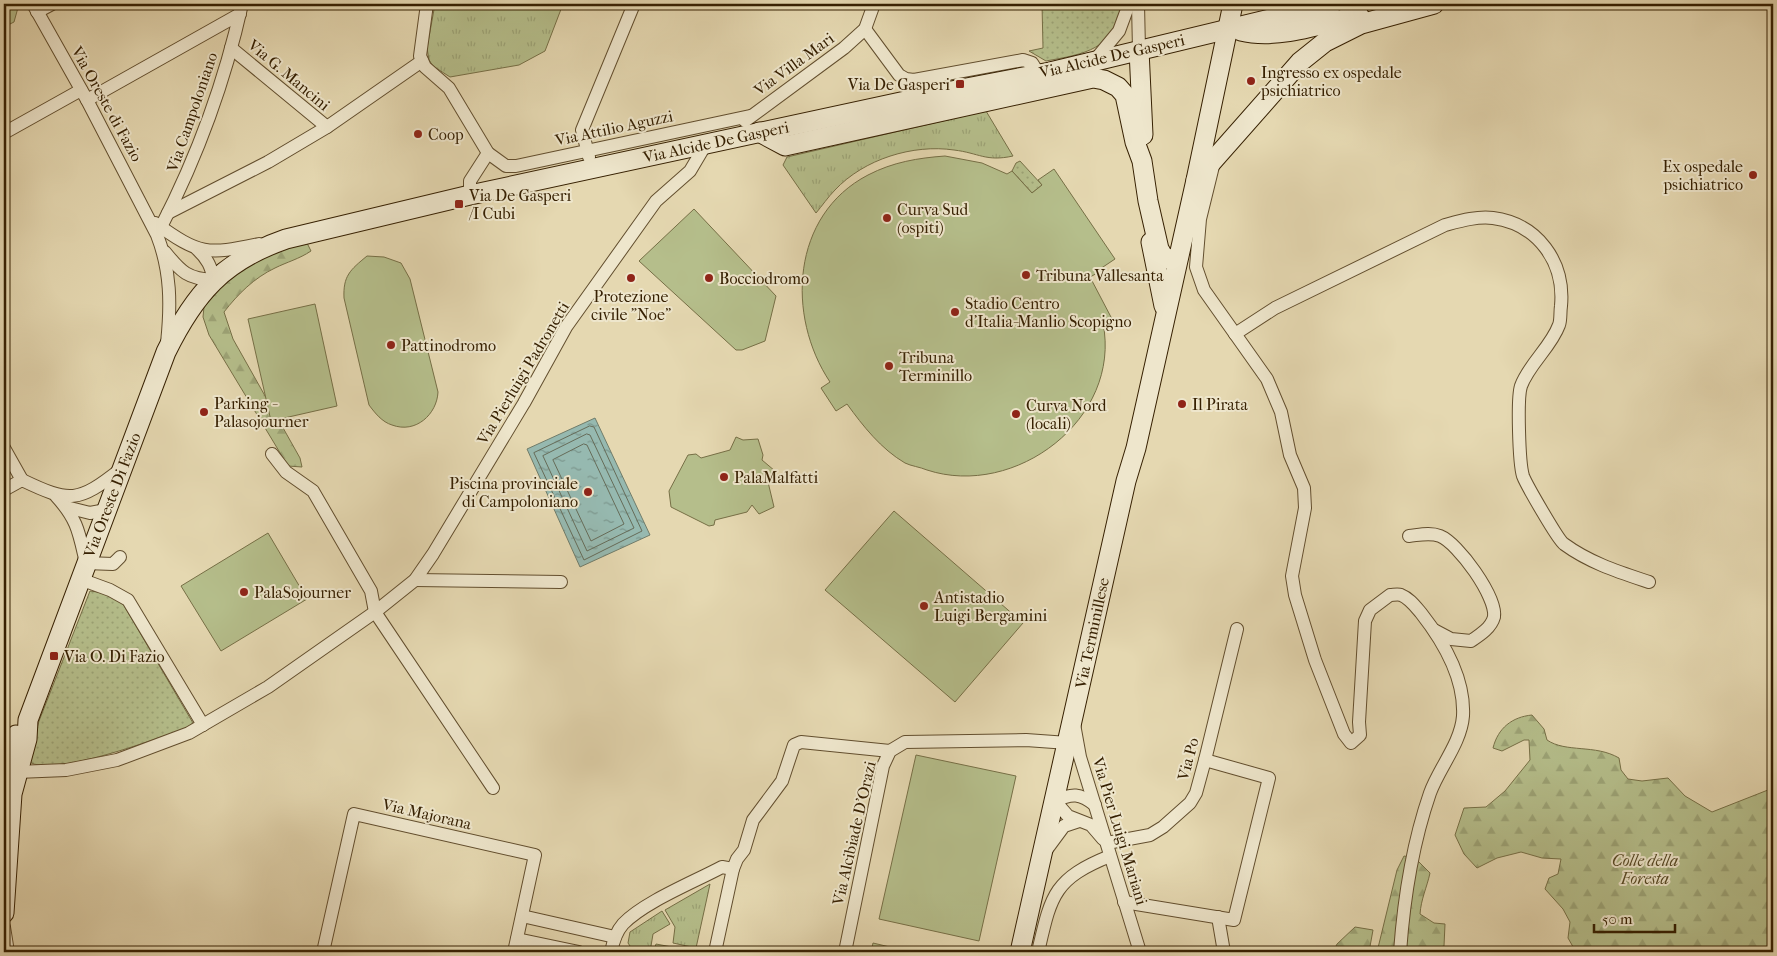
<svg xmlns="http://www.w3.org/2000/svg" width="1777" height="956" viewBox="0 0 1777 956" font-family="'IM FELL French Canon',serif">
	<defs>
		<pattern id="grass-dots" width="8" height="8" patternUnits="userSpaceOnUse" patternTransform="scale(1.25)"><rect width="8" height="8" fill="#b5be8b"/><path d="M2 2h.1M6 6h.1" fill="none" stroke="#9ca376" stroke-width="1.8" stroke-linecap="round"/></pattern>
		<pattern id="forest-firs" width="22" height="20" patternUnits="userSpaceOnUse" patternTransform="scale(1.25)"><rect width="22" height="20" fill="#b5be8b"/><path d="M5 1l3.5 6h-7zM16 11l3.5 6h-7z" fill="#9ca376"/></pattern>
		<pattern id="park-tufts" width="24" height="20" patternUnits="userSpaceOnUse" patternTransform="scale(1.25)"><rect width="24" height="20" fill="#b5be8b"/><path d="M3 7l-1-3M5 7V3M7 7l1-3M15 17l-1-3M17 17v-4M19 17l1-3" fill="none" stroke="#9ca376"/></pattern>
		<pattern id="water-ripples" width="26" height="14" patternUnits="userSpaceOnUse" patternTransform="scale(1.25)"><rect width="26" height="14" fill="#96b9b0"/><path d="M2 4q2-2 4 0t4 0M15 11q2-2 4 0t4 0" fill="none" stroke="#7b968d"/></pattern>
	</defs>
	<rect width="100%" height="100%" fill="#e5d8b1"/>
	<filter id="stains"><feTurbulence type="fractalNoise" baseFrequency=".004" numOctaves="4"/><feColorMatrix values="0 0 0 0 .2 0 0 0 0 .09 0 0 0 0 .02 0 0 0 .5 -.17"/></filter>
	<radialGradient id="worn" r=".72"><stop offset=".6" stop-color="#630" stop-opacity="0"/><stop offset="1" stop-color="#630" stop-opacity=".3"/></radialGradient>
	<g fill="url(#grass-dots)" stroke="#766f46">
		<path d="M 1042,4 L 1122,4 C 1115,50 1084,54 1046,61 L 1029,51 L 1043,48 Z"/>
		<polygon points="1020,161 1042,185 1032,193 1012,171 1016,163"/>
		<path d="M 90,591 L 104,593 L 123,604 L 193,723 L 186,728 C 156,739 55,777 29,762 L 39,721 Z"/>
	</g>
	<g fill="url(#forest-firs)" stroke="#766f46">
		<path d="M 307,243 L 311,251 C 299,259 287,262 275,268 C 254,278 238,294 224,312 L 233,339 L 300,458 L 302,467 L 288,466 L 209,335 L 203,317 L 204,307 L 235,272 L 280,248 Z"/>
		<path d="M 1532,715 L 1544,729 L 1547,740 C 1566,753 1595,744 1619,758 L 1621,770 L 1628,779 L 1642,781 L 1668,778 L 1685,796 L 1712,812 L 1773,788 L 1773,952 L 1576,952 L 1568,938 L 1570,922 L 1563,909 L 1545,889 L 1549,878 L 1558,874 L 1561,859 L 1542,858 L 1521,852 L 1497,858 L 1477,868 L 1464,854 L 1455,835 L 1464,808 L 1486,807 L 1505,791 L 1530,760 L 1529,740 L 1524,740 L 1502,751 L 1493,748 C 1498,728 1512,717 1532,715 Z"/>
		<path d="M 1404,856 L 1415,858 L 1430,873 C 1427,887 1421,899 1420,914 L 1434,923 L 1445,924 L 1444,946 L 1421,952 L 1377,952 L 1397,870 Z"/>
		<polygon points="1355,927 1373,930 1369,952 1333,952 1337,944"/>
	</g>
	<g fill="url(#park-tufts)" stroke="#766f46">
		<polygon points="4,4 19,4 14,22 4,27"/>
		<polygon points="435,4 563,4 545,51 519,65 450,77 433,66 429,60 427,48"/>
		<path d="M 986,111 L 1013,156 C 986,162 979,153 954,150 C 913,144 864,159 835,190 C 828,197 822,206 816,213 L 783,165 L 787,157 Z"/>
		<polygon points="710,884 696,948 673,943 675,927 665,910"/>
		<polygon points="662,911 670,924 653,934 650,952 634,952 628,943 630,932"/>
		<polygon points="656,944 698,952 653,952"/>
	</g>
	<g fill="#b5be8b" stroke="#766f46">
		<path d="M 945,156 L 982,163 L 1007,174 L 1012,171 L 1032,193 L 1042,185 L 1038,180 L 1054,169 L 1115,259 L 1100,269 L 1101,271 L 1090,277 L 1112,319 L 1103,323 C 1122,419 1015,499 927,470 C 920,467 911,466 905,463 C 881,449 863,426 847,404 L 836,411 L 821,388 L 830,382 C 786,316 791,215 868,175 C 893,162 918,158 945,156 Z"/>
		<polygon points="694,209 776,296 765,341 742,350 736,350 639,261"/>
		<path d="M 367,256 L 384,257 L 401,263 L 410,279 L 438,392 C 437,414 416,434 392,425 C 382,422 375,413 369,405 L 344,298 C 343,276 350,270 367,256 Z"/>
		<polygon points="315,304 337,406 271,421 248,319"/>
		<polygon points="736,437 743,440 758,439 763,455 762,460 775,471 768,482 774,507 759,514 752,505 747,512 715,520 714,525 709,526 671,507 669,491 688,455 696,454 701,458 730,450"/>
		<polygon points="894,511 1023,623 955,702 825,590"/>
		<polygon points="268,533 307,599 221,651 181,586"/>
		<polygon points="916,755 1016,776 979,941 879,919"/>
		<polygon points="873,943 894,948 893,952 871,952"/>
	</g>
	<polygon fill="url(#water-ripples)" stroke="#707c6a" points="595,418 650,535 580,567 527,449"/>
	<g fill="none" stroke-linecap="round" stroke-linejoin="round">
		<g stroke="#666c59" stroke-width="1">
			<polygon points="590,426 594,427 642,531 584,560 534,453"/>
			<polygon points="587,434 590,435 634,528 587,551 543,456"/>
			<polygon points="584,444 587,445 624,524 591,541 553,460"/>
		</g>
		<defs>
			<g id="street">
				<path d="M 33,4 L 87,100 L 157,235 C 171,271 171,305 167,343"/>
				<polyline points="427,4 420,56 425,67 449,88 488,153 506,166 516,166 750,116"/>
				<polyline points="1138,4 1139,50"/>
				<polyline points="37,12 52,4"/>
				<polyline points="865,29 899,75 906,79 914,80 1023,60 1032,63 1039,74"/>
				<polyline points="231,48 327,127"/>
				<polyline points="1095,60 1119,31 1129,4"/>
				<polyline points="87,100 240,14"/>
				<polyline points="745,121 844,48 865,29 874,4"/>
				<polyline points="4,133 81,90"/>
				<polyline points="589,157 582,130 634,4"/>
				<path d="M 1214,162 L 1200,219 L 1196,267 L 1204,290 L 1267,379 L 1281,412 L 1290,455 L 1304,488 L 1305,508 L 1292,576 L 1295,595 L 1315,660 L 1344,734 L 1351,743 L 1360,735 L 1359,722 L 1365,621 L 1370,610 L 1390,595 C 1393,595 1398,594 1401,595 C 1409,598 1415,606 1421,613 C 1443,641 1465,679 1463,716 C 1461,743 1439,768 1430,793 C 1412,845 1404,897 1400,952"/>
				<polyline points="470,195 470,181 488,153"/>
				<polyline points="168,213 268,162 327,127 422,61"/>
				<path d="M 155,223 C 200,255 206,255 259,244"/>
				<path d="M 161,227 C 197,157 225,81 242,4"/>
				<path d="M 165,252 C 181,272 188,279 214,280 C 211,267 208,259 197,249"/>
				<path d="M 1235,334 L 1275,308 L 1445,225 C 1460,221 1477,216 1493,218 C 1538,224 1565,262 1561,306 C 1560,312 1561,320 1559,325 C 1551,347 1529,364 1521,386 C 1517,398 1519,463 1523,476 C 1526,484 1558,540 1564,544 C 1590,563 1619,572 1649,582"/>
				<polyline points="4,448 22,480"/>
				<polyline points="272,454 286,472 313,491 371,591 375,612 493,788"/>
				<path d="M 4,490 L 22,480 C 70,503 78,503 121,469"/>
				<path d="M 56,496 C 78,520 79,533 86,563 L 113,564 L 120,557"/>
				<polyline points="66,507 90,513 106,510"/>
				<path d="M 1409,536 C 1419,535 1430,532 1440,536 C 1458,543 1497,597 1494,617 C 1491,628 1480,635 1471,641 L 1451,639 L 1434,630"/>
				<polyline points="80,579 110,590 128,600 203,725"/>
				<polyline points="415,580 561,582"/>
				<polyline points="1074,724 1080,757 1140,952"/>
				<polyline points="17,772 66,770 117,760 189,733 268,687 375,612 415,580 433,554 524,403 566,327 656,201 690,171 706,144"/>
				<path d="M 1095,805 C 1080,793 1072,793 1055,801 L 1068,816 L 1091,825 L 1103,839"/>
				<polyline points="1107,843 1150,835 1163,827 1190,803 1196,793 1205,760 1237,629"/>
				<polyline points="1047,849 1064,826 1079,821"/>
				<polyline points="733,869 737,859 744,850 753,820 782,781 794,745 801,742 890,751"/>
				<polyline points="1124,902 1234,920 1269,778 1205,760"/>
				<polyline points="522,916 615,937"/>
				<polyline points="1218,917 1224,952"/>
				<polyline points="4,927 8,952"/>
				<polyline points="517,939 579,952"/>
				<polyline points="323,952 354,814 535,855 514,952"/>
				<path d="M 611,952 C 613,942 616,932 623,924 C 644,902 694,882 722,867 L 733,869 L 715,952"/>
				<polyline points="845,952 883,766 890,751 905,742 1026,740 1068,743"/>
				<path d="M 1038,952 C 1051,896 1053,879 1110,856"/>
			</g>
			<g id="secondary">
				<path d="M 1241,31 C 1278,40 1322,24 1359,15"/>
				<polyline points="1139,50 1143,135"/>
				<polyline points="759,132 785,146 1093,78 1104,80 1118,87 1125,95 1135,142 1142,161 1148,201 1159,249 1163,256 1168,259 1178,258"/>
				<polyline points="1196,180 1300,62 1325,42 1361,24 1434,4"/>
				<polyline points="1151,242 1164,306"/>
				<polyline points="4,769 16,735"/>
				<path d="M 4,913 L 12,794 L 27,739 L 28,720 L 166,352 C 195,293 223,261 286,239 L 470,195 L 961,89 L 1050,72 L 1332,4"/>
				<polyline points="1020,952 1126,481 1136,448 1196,180 1233,4"/>
			</g>
		</defs>
		<use href="#street" stroke="#624e2e" stroke-width="14"/>
		<use href="#secondary" stroke="#362002" stroke-width="21"/>
		<use href="#street" stroke="#eee6cc" stroke-width="12"/>
		<use href="#secondary" stroke="#eee6cc" stroke-width="19"/>
	</g>
	<g fill="#8f2418" stroke="#eee6cc" stroke-width="2">
		<circle cx="1251" cy="81" r="5"/>
		<rect x="955" y="79" width="10" height="10" rx="2.5"/>
		<circle cx="418" cy="134" r="5"/>
		<circle cx="1753" cy="175" r="5"/>
		<rect x="454" y="199" width="10" height="10" rx="2.5"/>
		<circle cx="887" cy="218" r="5"/>
		<circle cx="1026" cy="275" r="5"/>
		<circle cx="631" cy="278" r="5"/>
		<circle cx="709" cy="278" r="5"/>
		<circle cx="955" cy="312" r="5"/>
		<circle cx="391" cy="345" r="5"/>
		<circle cx="889" cy="366" r="5"/>
		<circle cx="1182" cy="404" r="5"/>
		<circle cx="204" cy="412" r="5"/>
		<circle cx="1016" cy="414" r="5"/>
		<circle cx="724" cy="477" r="5"/>
		<circle cx="588" cy="492" r="5"/>
		<circle cx="244" cy="592" r="5"/>
		<circle cx="924" cy="606" r="5"/>
		<rect x="49" y="651" width="10" height="10" rx="2.5"/>
	</g>
	<g text-anchor="middle" dominant-baseline="central" stroke-width="4" stroke-linejoin="round" paint-order="stroke">
		<g font-size="16" fill="#362002" stroke="#eee6cc">
			<text transform="translate(1112 56) rotate(-13)">Via Alcide De Gasperi</text>
			<text transform="translate(794 64) rotate(-36)">Via Villa Mari</text>
			<text transform="translate(289 75) rotate(40)">Via G. Mancini</text>
			<text transform="translate(107 104) rotate(61)">Via Oreste di Fazio</text>
			<text transform="translate(192 112) rotate(-71)">Via Campoloniano</text>
			<text transform="translate(614 128) rotate(-12)">Via Attilio Aguzzi</text>
			<text transform="translate(716 142) rotate(-12)">Via Alcide De Gasperi</text>
			<text transform="translate(523 373) rotate(-59)">Via Pierluigi Padronetti</text>
			<text transform="translate(112 495) rotate(-69)">Via Oreste Di Fazio</text>
			<text transform="translate(1092 633) rotate(-78)">Via Terminillese</text>
			<text transform="translate(1188 759) rotate(-75)">Via Po</text>
			<text transform="translate(427 814) rotate(13)">Via Majorana</text>
			<text transform="translate(1120 831) rotate(73)">Via Pier Luigi Mariani</text>
			<text transform="translate(854 833) rotate(-77)">Via Alcibiade D'Orazi</text>
		</g>
		<g font-size="16" fill="#362002" stroke="#eee6cc" text-anchor="start">
			<text x="1261" y="72">Ingresso ex ospedale<tspan x="1261" dy="18">psichiatrico</tspan></text>
			<text x="950" y="84" text-anchor="end">Via De Gasperi</text>
			<text x="428" y="134">Coop</text>
			<text x="1743" y="166" text-anchor="end">Ex ospedale<tspan x="1743" dy="18">psichiatrico</tspan></text>
			<text x="469" y="195">Via De Gasperi<tspan x="469" dy="18">/I Cubi</tspan></text>
			<text x="897" y="209">Curva Sud<tspan x="897" dy="18">(ospiti)</tspan></text>
			<text x="1036" y="275">Tribuna Vallesanta</text>
			<text x="719" y="278">Bocciodromo</text>
			<text x="631" y="296" text-anchor="middle">Protezione<tspan x="631" dy="18">civile "Noe"</tspan></text>
			<text x="965" y="303">Stadio Centro<tspan x="965" dy="18">d'Italia-Manlio Scopigno</tspan></text>
			<text x="401" y="345">Pattinodromo</text>
			<text x="899" y="357">Tribuna<tspan x="899" dy="18">Terminillo</tspan></text>
			<text x="214" y="403">Parking -<tspan x="214" dy="18">Palasojourner</tspan></text>
			<text x="1192" y="404">Il Pirata</text>
			<text x="1026" y="405">Curva Nord<tspan x="1026" dy="18">(locali)</tspan></text>
			<text x="734" y="477">PalaMalfatti</text>
			<text x="578" y="483" text-anchor="end">Piscina provinciale<tspan x="578" dy="18">di Campoloniano</tspan></text>
			<text x="254" y="592">PalaSojourner</text>
			<text x="934" y="597">Antistadio<tspan x="934" dy="18">Luigi Bergamini</tspan></text>
			<text x="64" y="656">Via O. Di Fazio</text>
		</g>
		<g font-size="16" font-style="italic" fill="#564824" stroke="#eee6cc">
			<text x="1645" y="860">Colle della<tspan x="1645" dy="18">Foresta</tspan></text>
		</g>
	</g>
	<rect width="1777" height="956" fill="none" stroke="#e5d8b1" stroke-width="20"/>
	<rect x="5" y="5" width="1767" height="946" fill="none" stroke="#362002" stroke-width="2.5"/>
	<rect x="10" y="10" width="1757" height="936" fill="none" stroke="#362002"/>
	<path d="M1594 924v8h81v-8" fill="none" stroke="#362002" stroke-width="2.5"/>
	<text x="1602" y="924" font-size="15" fill="#362002" stroke="#eee6cc" stroke-width="4" paint-order="stroke">50 m</text>
	<rect width="100%" height="100%" filter="url(#stains)"/>
	<rect width="100%" height="100%" fill="url(#worn)"/>
</svg>
